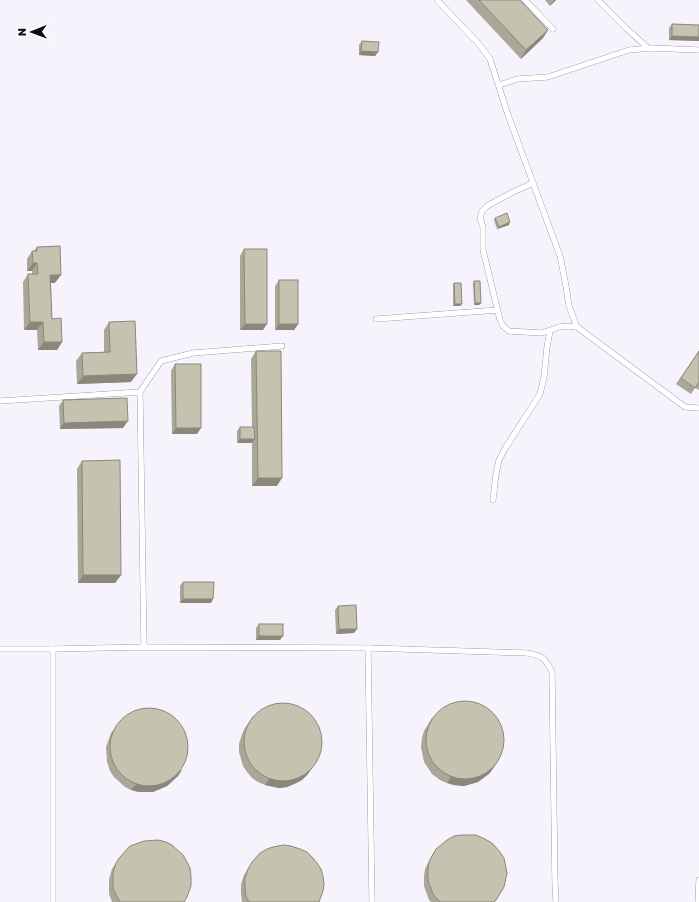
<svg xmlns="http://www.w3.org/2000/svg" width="699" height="902" viewBox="0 0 699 902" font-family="'Golos Text',sans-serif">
	<rect width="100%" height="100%" fill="#f6f3fd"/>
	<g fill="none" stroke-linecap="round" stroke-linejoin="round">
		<defs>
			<g id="service">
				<polyline points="437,0 478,43 490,59 508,115 560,256 566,286 569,306 577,327"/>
				<polyline points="525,0 553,29"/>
				<polyline points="598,0 626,28 648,48"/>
				<polyline points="499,85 517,79 548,77 629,50 651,48 699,50"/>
				<polyline points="533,183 513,192 487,206 482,211 480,219 483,227 483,250 500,320 503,326 509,331 542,333 559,327 568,326 577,327 685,407 699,408"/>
				<polyline points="376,319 498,310"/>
				<polyline points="140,392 144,647"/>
				<polyline points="0,401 140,392 161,361 193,353 282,346"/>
				<polyline points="493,500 496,474 499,460 506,447 533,405 540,394 544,377 547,347 550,331"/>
				<polyline points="368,648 372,902"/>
				<path d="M 0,649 L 53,649 L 144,647 L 368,648 L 527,653 C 542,656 545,657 552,672 L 555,883 L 556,902"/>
				<polyline points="53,649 53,902"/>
				<polyline points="698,902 699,880"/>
			</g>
		</defs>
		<use href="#service" stroke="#767180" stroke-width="6"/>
		<use href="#service" stroke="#fff" stroke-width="5.5"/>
	</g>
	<g fill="#a9a797">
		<polygon points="466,0 520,0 548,30 543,38 521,59"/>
		<polygon points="545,0 556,0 550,6"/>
		<polygon points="672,24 699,25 699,41 669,40 669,28"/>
		<polygon points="362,41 378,52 375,56 359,55 359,45"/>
		<polygon points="495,218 509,225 497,229 494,220"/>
		<polygon points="37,247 55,283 51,283 52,319 62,342 57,350 38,350 37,330 24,330 23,282 28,274 32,274 32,271 27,271 27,259 32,251 34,251"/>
		<polygon points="244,249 263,330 240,330 240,256"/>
		<polygon points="279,280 298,324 294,330 275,330 275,286"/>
		<polygon points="474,281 481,303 479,305 474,305 473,283"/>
		<polygon points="454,283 460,306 453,306 453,285"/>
		<polygon points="109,322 131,382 77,384 76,361 82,353 104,352 104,330"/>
		<polygon points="256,351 277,486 252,486 252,443 237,443 237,431 240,427 252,427 251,359"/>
		<polygon points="699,351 699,390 695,388 691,394 676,384"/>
		<polygon points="175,364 197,434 172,434 171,371"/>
		<polygon points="63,400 123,428 60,429 59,406"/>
		<polygon points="82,461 121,575 115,583 78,583 77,469"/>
		<polygon points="183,582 213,599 211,603 180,603 180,586"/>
		<polygon points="338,606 354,633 336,634 335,610"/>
		<polygon points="259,624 280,640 256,640 256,628"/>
		<polygon points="253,716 308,774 302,780 294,784 287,787 279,788 265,785 258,782 252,778 247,772 243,766 239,752 239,744 242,734 245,728"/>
		<polygon points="432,718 490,773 478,782 464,786 454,785 447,783 440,780 432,774 424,762 421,747 422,738 424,731"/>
		<polygon points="116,727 178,776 167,786 153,792 139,792 131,790 125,787 114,777 110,771 107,762 106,747 111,733"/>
		<polygon points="436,849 495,902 431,902 429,900 424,886 424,876 425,869 432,855"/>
		<polygon points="120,857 184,902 112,902 109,894 109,879 112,869"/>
		<polygon points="252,862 319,902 242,902 241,894 241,884 244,875"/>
	</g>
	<g fill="#8a887b">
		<polygon points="554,0 556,0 550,6"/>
		<polygon points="548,30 543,38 521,59 526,50"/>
		<polygon points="672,36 699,37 699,41 669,40"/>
		<polygon points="361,51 378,52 375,56 359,55"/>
		<polygon points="510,222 509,225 497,229 499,227"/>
		<polygon points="33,263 37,263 32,271 27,271"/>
		<polygon points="50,275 61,275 55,283 45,283"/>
		<polygon points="475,303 481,303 479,305 474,305"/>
		<polygon points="455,304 462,304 460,306 453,306"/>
		<polygon points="30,322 43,322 37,330 24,330"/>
		<polygon points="245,324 267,324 263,330 240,330"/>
		<polygon points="279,324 298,324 294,330 275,330"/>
		<polygon points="44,342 62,342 57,350 38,350"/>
		<polygon points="137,374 131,382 77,384 83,376"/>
		<polygon points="128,421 123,428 60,429 64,423"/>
		<polygon points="176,428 201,428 197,434 172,434"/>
		<polygon points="240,439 255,439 252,443 237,443"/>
		<polygon points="258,478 282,478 277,486 252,486"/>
		<polygon points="83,575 121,575 115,583 78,583"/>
		<polygon points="183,599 213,599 211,603 180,603"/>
		<polygon points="339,629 357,629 354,633 336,634"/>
		<polygon points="259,636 283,636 280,640 256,640"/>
		<polygon points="498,761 490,773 478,782 464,786 454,785 447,783 451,777"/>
		<polygon points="312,768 308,774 302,780 294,784 287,787 279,788 265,785 269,779"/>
		<polygon points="182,770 178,776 167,786 153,792 139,792 131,790 136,784"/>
	</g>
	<g fill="#c5c2b0" stroke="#8a887b">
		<polygon points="479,0 520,0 548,30 526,50"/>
		<polygon points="672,24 699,25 699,37 672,36"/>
		<polygon points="362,41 379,42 378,52 361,51"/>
		<polygon points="507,213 510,222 499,227 495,218"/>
		<polygon points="60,246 61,275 50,275 52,319 61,318 62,342 44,342 43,322 30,322 28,274 38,274 37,263 33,263 32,251 37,251 37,247"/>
		<polygon points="244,249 267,249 267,324 245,324"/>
		<rect x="279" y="280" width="19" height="44"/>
		<polygon points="474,281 480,281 481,303 475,303"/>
		<polygon points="454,283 461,283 462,304 455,304"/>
		<polygon points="135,321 137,374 83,376 82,353 110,352 109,322"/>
		<polygon points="256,351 281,351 282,478 258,478"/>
		<polygon points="699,351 699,382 695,388 681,378"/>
		<polygon points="175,364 201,364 201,428 176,428"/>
		<polygon points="127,398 128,421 64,423 63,400"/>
		<polygon points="240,427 254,427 255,439 240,439"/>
		<polygon points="120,460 121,575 83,575 82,461"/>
		<polygon points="183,582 214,582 213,599 183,599"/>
		<polygon points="356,605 357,629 339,629 338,606"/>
		<rect x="259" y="624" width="24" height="12"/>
		<circle cx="465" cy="740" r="39"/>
		<circle cx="283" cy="742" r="39"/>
		<circle cx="149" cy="747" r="39"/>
		<polygon points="461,835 476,835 485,839 492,843 500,852 504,858 507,873 504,887 496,900 494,902 440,902 433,894 428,880 428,870 429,862 436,849 447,840 454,836"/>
		<polygon points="158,840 166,842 172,845 183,855 187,862 190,868 191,876 191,886 187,897 184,902 120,902 116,895 113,888 113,873 116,863 120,857 130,846 144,841"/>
		<polygon points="283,845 291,846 300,849 307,852 312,857 317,863 321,869 323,876 324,884 323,891 319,902 249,902 246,896 245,888 245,878 248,869 252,862 260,853 267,849 273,847"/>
	</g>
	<g transform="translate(32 32) rotate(269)" stroke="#ffffff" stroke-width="3" paint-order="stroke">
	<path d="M0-3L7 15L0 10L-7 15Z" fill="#0f0d13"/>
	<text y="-6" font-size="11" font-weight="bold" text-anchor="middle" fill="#0f0d13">N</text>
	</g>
</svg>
